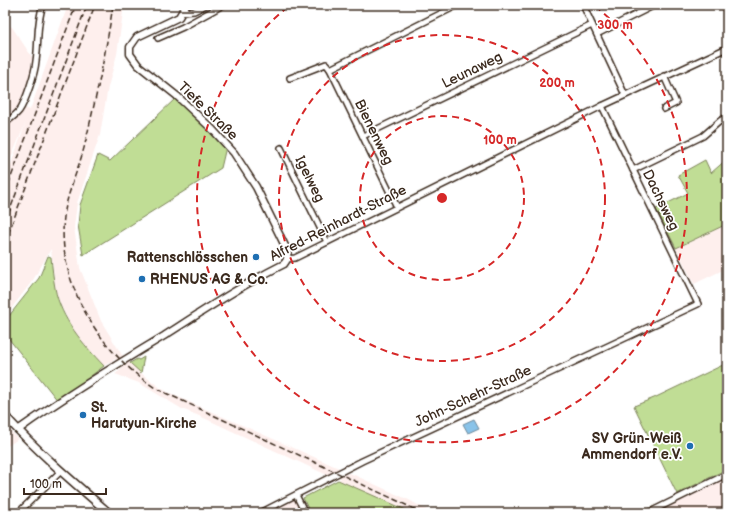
<svg xmlns="http://www.w3.org/2000/svg" width="732" height="518" viewBox="0 0 732 518" font-family="'Balsamiq Sans',sans-serif">
	<rect width="100%" height="100%" fill="#fff"/>
	<filter id="ink" filterUnits="userSpaceOnUse"><feTurbulence type="fractalNoise" baseFrequency=".025" numOctaves="2"/><feDisplacementMap in="SourceGraphic" scale="8" xChannelSelector="R" yChannelSelector="G"/><feConvolveMatrix kernelMatrix="1 2 1 2 8 2 1 2 1" color-interpolation-filters="sRGB"/></filter>
	<g filter="url(#ink)">
		<g fill="#feefed">
			<polygon points="68,5 124,5 117,54 108,87 100,135 77,203 74,227 80,268 101,321 122,355 141,373 162,389 185,400 341,469 338,470 347,474 350,473 409,500 432,513 413,513 338,480 341,478 331,473 327,475 204,418 182,409 139,383 115,374 123,368 115,359 104,366 84,346 74,332 61,306 55,289 51,249 33,280 5,317 5,181 26,122 5,172 5,24 12,27 32,57 31,72 20,106 30,110"/>
			<polygon points="727,224 727,268 694,284 676,248"/>
			<polygon points="5,424 18,439 5,448"/>
			<polygon points="727,474 727,513 648,513"/>
			<polygon points="296,495 305,513 260,513"/>
		</g>
		<g fill="#c0dd95" stroke="#7e845a">
			<polygon points="176,98 226,147 221,168 83,255 78,225 80,205 98,155 110,161"/>
			<polygon points="727,159 727,224 676,248 656,209 688,193 678,175 705,160 711,173"/>
			<path d="M 48,256 L 51,257 C 52,267 53,277 55,288 C 61,319 83,344 104,366 L 58,401 L 5,334 L 5,321 L 39,278 Z"/>
			<polygon points="144,357 141,373 130,363 137,359 139,360"/>
			<polygon points="725,364 727,368 727,469 677,494 634,406 654,398"/>
			<polygon points="338,480 413,513 310,513 303,498"/>
		</g>
		<polygon fill="#89c3e9" stroke="#6a8698" points="474,419 479,428 468,433 463,424"/>
		<g fill="none" stroke-linecap="round" stroke-linejoin="round">
			<defs>
				<g id="minor">
					<polyline points="583,5 625,95"/>
					<polyline points="183,12 194,11 206,5"/>
					<polyline points="597,34 655,5"/>
					<polyline points="158,38 183,27 223,5"/>
					<polyline points="330,69 397,207"/>
					<polyline points="664,76 676,103 664,109"/>
					<polyline points="290,78 326,64 330,69 458,5"/>
					<path d="M 5,123 C 10,119 15,116 19,111 C 26,101 35,73 36,61 C 39,42 36,24 43,5"/>
					<polyline points="363,136 592,25"/>
					<polyline points="281,148 327,242"/>
					<polyline points="633,170 703,136 720,121 727,117"/>
					<polyline points="287,259 295,258 602,106 727,48"/>
					<polyline points="296,495 305,513"/>
					<polyline points="18,513 61,471"/>
					<polyline points="260,513 362,461 698,304 602,106"/>
					<polyline points="648,513 727,474"/>
				</g>
				<path id="tertiary" d="M 18,430 C 65,396 114,366 164,336 C 203,311 242,285 284,264 C 289,258 288,253 285,246 L 256,187 L 234,153 L 213,130 L 177,96 L 138,65 L 130,54 L 130,47 L 137,37 L 179,17 L 186,5"/>
				<path id="secondary" d="M 5,416 C 37,451 73,482 109,513"/>
			</defs>
			<use href="#minor" stroke="#3b2a1e" stroke-width="8"/>
			<use href="#tertiary" stroke="#3b2a1e" stroke-width="9"/>
			<use href="#secondary" stroke="#3b2a1e" stroke-width="10"/>
			<use href="#minor" stroke="#fff" stroke-width="5"/>
			<use href="#tertiary" stroke="#fff" stroke-width="6"/>
			<use href="#secondary" stroke="#fff" stroke-width="7"/>
			<g stroke="#3b2a1e" stroke-width="1.5" stroke-dasharray="6 3" stroke-linecap="butt">
				<path d="M 113,5 C 106,52 96,98 85,144 C 79,169 67,192 64,217 C 56,284 102,355 157,389 L 400,502 L 422,513"/>
				<polyline points="5,193 76,5"/>
				<polyline points="5,223 87,5"/>
				<polyline points="5,242 95,5"/>
			</g>
		</g>
	</g>
	<g fill="none" stroke="#d62828" stroke-width="2" stroke-dasharray="7 5">
		<circle cx="442" cy="198" r="82"/>
		<circle cx="442" cy="198" r="163"/>
		<path d="M595 6A245 245 0 1 1 289 6"/>
	</g>
	<g fill="#1f6fb2" stroke="#fff" stroke-width="1.5">
		<circle cx="256" cy="257" r="4"/>
		<circle cx="142" cy="279" r="4"/>
		<circle cx="83" cy="415" r="4"/>
		<circle cx="690" cy="446" r="4"/>
	</g>
	<g text-anchor="middle" dominant-baseline="central" stroke-width="3.5" stroke-linejoin="round" paint-order="stroke">
		<g font-size="14" fill="#3b2a1e" stroke="#fff">
			<text transform="translate(472 70) rotate(-26)">Leunaweg</text>
			<text transform="translate(208 111) rotate(44)">Tiefe Straße</text>
			<text transform="translate(374 132) rotate(64)">Bienenweg</text>
			<text transform="translate(310 179) rotate(64)">Igelweg</text>
			<text transform="translate(661 200) rotate(64)">Dachsweg</text>
			<text transform="translate(338 223) rotate(-27)">Alfred-Reinhardt-Straße</text>
			<text transform="translate(473 396) rotate(-25)">John-Schehr-Straße</text>
		</g>
		<g font-size="14" font-weight="bold" fill="#3b2a1e" stroke="#fff" text-anchor="end">
			<text x="248" y="257">Rattenschlösschen</text>
			<text x="150" y="279" text-anchor="start">RHENUS AG &amp; Co.</text>
			<text x="91" y="407" text-anchor="start">St.<tspan x="91" dy="16">Harutyun-Kirche</tspan></text>
			<text x="682" y="438">SV Grün-Weiß<tspan x="682" dy="16">Ammendorf e.V.</tspan></text>
		</g>
	</g>
	<circle cx="442" cy="198" r="6" fill="#d62828" stroke="#fff" stroke-width="2"/>
	<g font-size="12" text-anchor="middle" font-weight="bold" fill="#d62828" stroke="#fff" stroke-width="3.5" stroke-linejoin="round" paint-order="stroke">
		<text x="615" y="29">300 m</text>
		<text x="557" y="87">200 m</text>
		<text x="500" y="144">100 m</text>
	</g>
	<rect width="732" height="518" fill="none" stroke="#fff" stroke-width="20"/>
	<rect x="10" y="10" width="712" height="498" fill="none" stroke="#3b2a1e" stroke-width="1.5" filter="url(#ink)"/>
	<path d="M24 488v6h82v-6" fill="none" stroke="#3b2a1e" stroke-width="2"/>
	<text x="30" y="488" font-size="12" fill="#3b2a1e" stroke="#ffffff" stroke-width="3" paint-order="stroke">100 m</text>
</svg>
